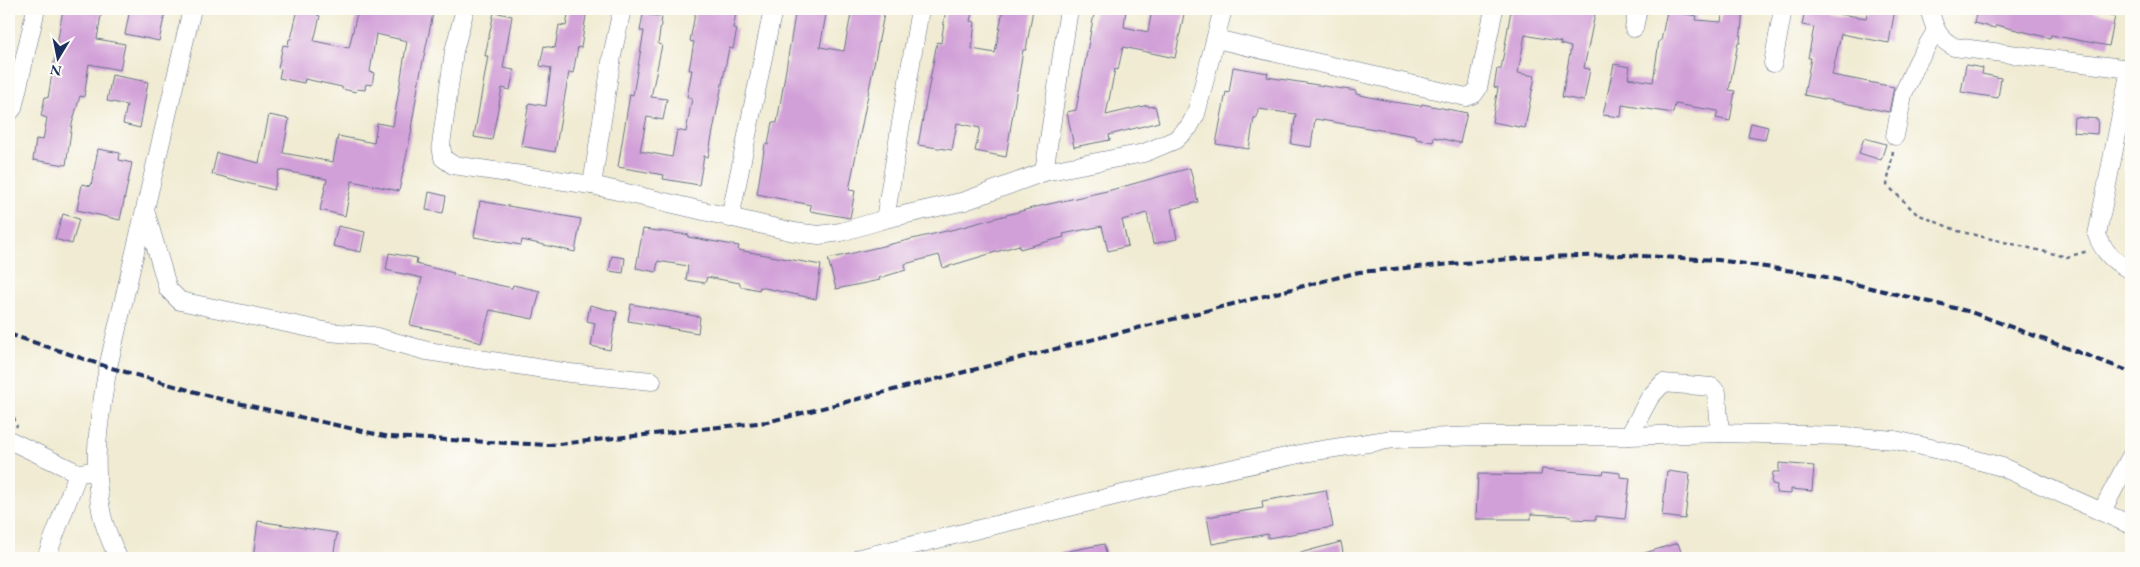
<svg xmlns="http://www.w3.org/2000/svg" width="2140" height="567" viewBox="0 0 2140 567" font-family="'EB Garamond',serif">
	<rect width="100%" height="100%" fill="#fdfcf7"/>
	<filter id="ink" filterUnits="userSpaceOnUse"><feTurbulence type="fractalNoise" baseFrequency=".02" numOctaves="2"/><feDisplacementMap in="SourceGraphic" scale="10" xChannelSelector="R" yChannelSelector="G"/><feConvolveMatrix kernelMatrix="1 2 1 2 8 2 1 2 1" color-interpolation-filters="sRGB"/></filter>
	<filter id="wash" filterUnits="userSpaceOnUse"><feTurbulence type="fractalNoise" baseFrequency=".0096" numOctaves="4" result="noise"/><feDisplacementMap in="SourceGraphic" scale="20" xChannelSelector="R" yChannelSelector="G"/><feGaussianBlur stdDeviation="1.12" result="paint"/><feColorMatrix in="noise" values="0 0 0 0 0 0 0 0 0 0 0 0 0 0 0 0 0 1.4 0 .05"/><feComposite in="paint" operator="in"/></filter>
	<g filter="url(#wash)">
		<rect width="100%" height="100%" fill="#f0ebd2"/>
		<g id="blocks">
			<g fill="#d2a0d8">
				<polygon points="63,9 102,9 97,39 125,44 120,70 89,64 84,97 80,96 72,124 66,165 33,160 36,139 43,140 47,118 41,116 45,97 48,98"/>
				<polygon points="130,9 166,9 159,41 125,34"/>
				<polygon points="298,9 319,9 317,15 320,16 314,41 349,48 358,9 434,9 420,75 411,129 412,129 399,191 352,181 345,216 320,210 327,179 279,170 274,190 212,174 217,153 259,163 269,115 289,119 283,153 333,162 338,136 374,143 377,123 393,126 407,41 376,34 370,72 374,73 372,85 366,84 365,90 357,89 356,92 342,89 342,87 305,79 304,83 279,78 281,69 278,68 283,45 288,46 289,39 291,39"/>
				<polygon points="569,9 587,9 581,48 578,47 573,73 569,72 555,152 521,146 529,103 546,106 551,68 540,66 544,46 555,48 559,25 566,26"/>
				<polygon points="696,9 737,9 733,28 737,29 733,49 729,48 708,157 704,156 699,185 663,179 664,175 618,167 630,94 633,95 644,31 640,31 643,14 662,17 658,44 662,45 651,97 667,99 663,120 647,117 640,151 672,157 677,130 686,132 692,98 687,97 692,70 689,70 694,42 690,41"/>
				<polygon points="796,9 827,9 820,47 844,51 852,9 885,9 849,190 855,191 850,218 810,211 811,205 757,194 765,144 768,145 772,122 777,123"/>
				<polygon points="946,9 973,9 970,21 975,22 972,49 995,53 1003,9 1033,9 1026,50 1023,50 1006,157 975,151 980,128 957,123 952,150 918,145 937,42 941,43"/>
				<polygon points="1095,9 1126,9 1124,27 1148,32 1152,9 1185,9 1175,58 1123,47 1118,70 1115,69 1106,115 1148,105 1149,107 1155,106 1159,122 1109,135 1110,140 1074,147 1067,112 1076,110"/>
				<polygon points="1521,9 1596,9 1584,68 1590,69 1584,101 1562,97 1571,47 1560,44 1561,42 1525,35 1518,73 1535,76 1525,128 1492,122 1498,88 1494,87 1497,69 1501,69 1511,10 1521,12"/>
				<polygon points="1723,9 1743,9 1740,43 1738,43 1729,90 1735,91 1730,121 1716,118 1718,111 1675,104 1673,113 1622,105 1621,117 1603,115 1614,64 1630,67 1628,78 1653,82 1659,41 1661,41 1667,11 1697,16 1696,20 1721,22"/>
				<polygon points="1805,9 1866,18 1868,9 1895,9 1889,43 1841,34 1832,75 1894,87 1889,112 1804,95 1811,58 1808,58 1814,27 1802,25"/>
				<polygon points="1977,9 2087,9 2087,10 2115,16 2109,46 2051,35 2050,38 1996,25 1995,28 1974,23"/>
				<polygon points="494,12 512,16 503,68 514,70 510,90 502,88 492,140 474,137 488,56 485,56"/>
				<polygon points="1966,65 1983,68 1982,74 2001,78 1998,98 1961,92"/>
				<polygon points="1233,67 1268,73 1267,77 1356,91 1356,94 1393,102 1421,106 1422,104 1467,113 1460,143 1434,137 1433,142 1416,139 1416,136 1315,119 1311,147 1291,144 1296,114 1258,109 1257,118 1254,118 1249,149 1216,144 1226,92 1229,93"/>
				<polygon points="112,75 148,82 140,128 123,124 127,105 107,101"/>
				<polygon points="2074,117 2098,119 2097,134 2073,132"/>
				<polygon points="1751,123 1768,127 1765,140 1748,137"/>
				<polygon points="1864,138 1886,144 1881,160 1859,153"/>
				<polygon points="98,149 120,153 119,160 132,163 120,220 77,210 82,184 91,186"/>
				<polygon points="1190,168 1198,202 1171,209 1177,239 1153,244 1147,213 1122,220 1128,246 1108,251 1102,226 1063,234 1064,237 1020,249 1019,245 943,268 939,255 905,264 906,270 879,278 880,280 836,289 828,259 959,228 1036,207 1111,190"/>
				<polygon points="429,192 446,196 443,213 426,210"/>
				<polygon points="480,201 581,219 575,252 522,240 521,245 474,237"/>
				<polygon points="63,214 79,219 72,244 55,239"/>
				<polygon points="338,226 365,232 361,252 333,246"/>
				<polygon points="643,229 689,235 688,237 739,246 738,250 821,265 816,299 760,287 759,290 740,286 740,283 707,277 705,283 686,280 688,266 658,261 656,272 636,268"/>
				<polygon points="389,253 417,258 416,264 454,273 453,275 512,288 513,285 540,291 533,319 490,310 481,343 454,334 410,325 422,278 386,270"/>
				<polygon points="612,256 625,258 623,273 609,271"/>
				<polygon points="631,304 700,317 698,333 628,321"/>
				<polygon points="590,305 617,312 610,350 591,346 595,323 587,321"/>
				<polygon points="1779,463 1814,466 1812,491 1791,489 1791,494 1776,493 1777,485 1772,484 1773,472 1779,472"/>
				<polygon points="1542,469 1603,474 1604,471 1620,473 1620,477 1630,478 1625,519 1596,516 1596,520 1571,519 1571,516 1531,514 1531,519 1476,519 1478,474 1541,475"/>
				<polygon points="1667,471 1690,474 1685,519 1662,516"/>
				<polygon points="1326,490 1333,527 1268,538 1268,534 1212,544 1207,517 1263,508 1262,501"/>
				<polygon points="258,521 337,533 333,558 253,558"/>
				<polygon points="1341,542 1344,558 1297,558 1296,554"/>
				<polygon points="1678,543 1683,558 1639,558 1638,555"/>
				<polygon points="1104,544 1107,558 1060,558 1059,553"/>
			</g>
		</g>
	</g>
	<g filter="url(#ink)">
		<use href="#blocks" fill-opacity="0" stroke="#667187" stroke-width="1"/>
		<g fill="none" stroke-linecap="round" stroke-linejoin="round">
			<defs>
				<g id="minor">
					<polyline points="465,9 454,51 441,145 443,158 453,165 592,185 794,232 819,235 841,232 885,219 965,201 1044,172 1144,153 1175,140 1189,127 1196,114 1223,9"/>
					<path d="M 1929,9 C 1935,28 1936,37 1954,47 L 2130,69"/>
					<polyline points="1634,28 1638,9"/>
					<polyline points="1216,39 1466,97 1474,94 1478,88 1494,9"/>
					<polyline points="1773,63 1783,9"/>
					<path d="M 2131,64 L 2097,235 C 2103,251 2115,263 2131,270"/>
					<polyline points="9,113 13,108 36,9"/>
					<polyline points="1895,136 1903,94 1918,61 1936,31"/>
					<polyline points="1044,172 1069,9"/>
					<polyline points="592,185 612,56 622,9"/>
					<polyline points="145,210 168,289 180,301 329,332 373,336 427,351 570,373 652,381"/>
					<polyline points="730,218 773,9"/>
					<polyline points="885,219 920,9"/>
					<polyline points="1629,436 1650,397 1663,383 1712,387 1717,393 1720,433"/>
					<polyline points="9,440 78,473 96,471"/>
					<polyline points="2102,511 2131,456"/>
					<polyline points="46,558 78,473"/>
					<path d="M 118,558 C 113,545 105,530 102,515 C 91,463 99,418 108,367 L 192,9"/>
					<polyline points="860,558 1188,478 1309,452 1393,439 1480,436 1629,436 1720,433 1845,436 1895,440 1944,451 2002,467 2131,525"/>
				</g>
			</defs>
			<use href="#minor" stroke="#667187" stroke-width="19"/>
			<g stroke="#667187" stroke-width="2.5" stroke-dasharray="4 4" stroke-linecap="butt">
				<polyline points="1893,151 1887,185 1917,214 1958,231 2067,257 2088,251"/>
				<polyline points="9,402 17,427"/>
			</g>
			<use href="#minor" stroke="#fff" stroke-width="18"/>
			<polyline stroke="#1b2f5e" stroke-width="4" stroke-dasharray="8 4" stroke-linecap="butt" points="9,334 108,367 224,400 389,437 549,445 767,422 1359,272 1533,257 1624,255 1718,260 1813,274 1971,312 2131,372"/>
		</g>
	</g>
	<rect width="2140" height="567" fill="none" stroke="#fdfcf7" stroke-width="30"/>
	<g transform="translate(58 58) rotate(190)" stroke="#fdfcf7" stroke-width="4" paint-order="stroke">
	<path d="M0-4L9 19L0 12L-9 19Z" fill="#1b2f5e"/>
	<text y="-8" font-size="14" font-weight="bold" text-anchor="middle" fill="#1b2f5e">N</text>
	</g>
</svg>
